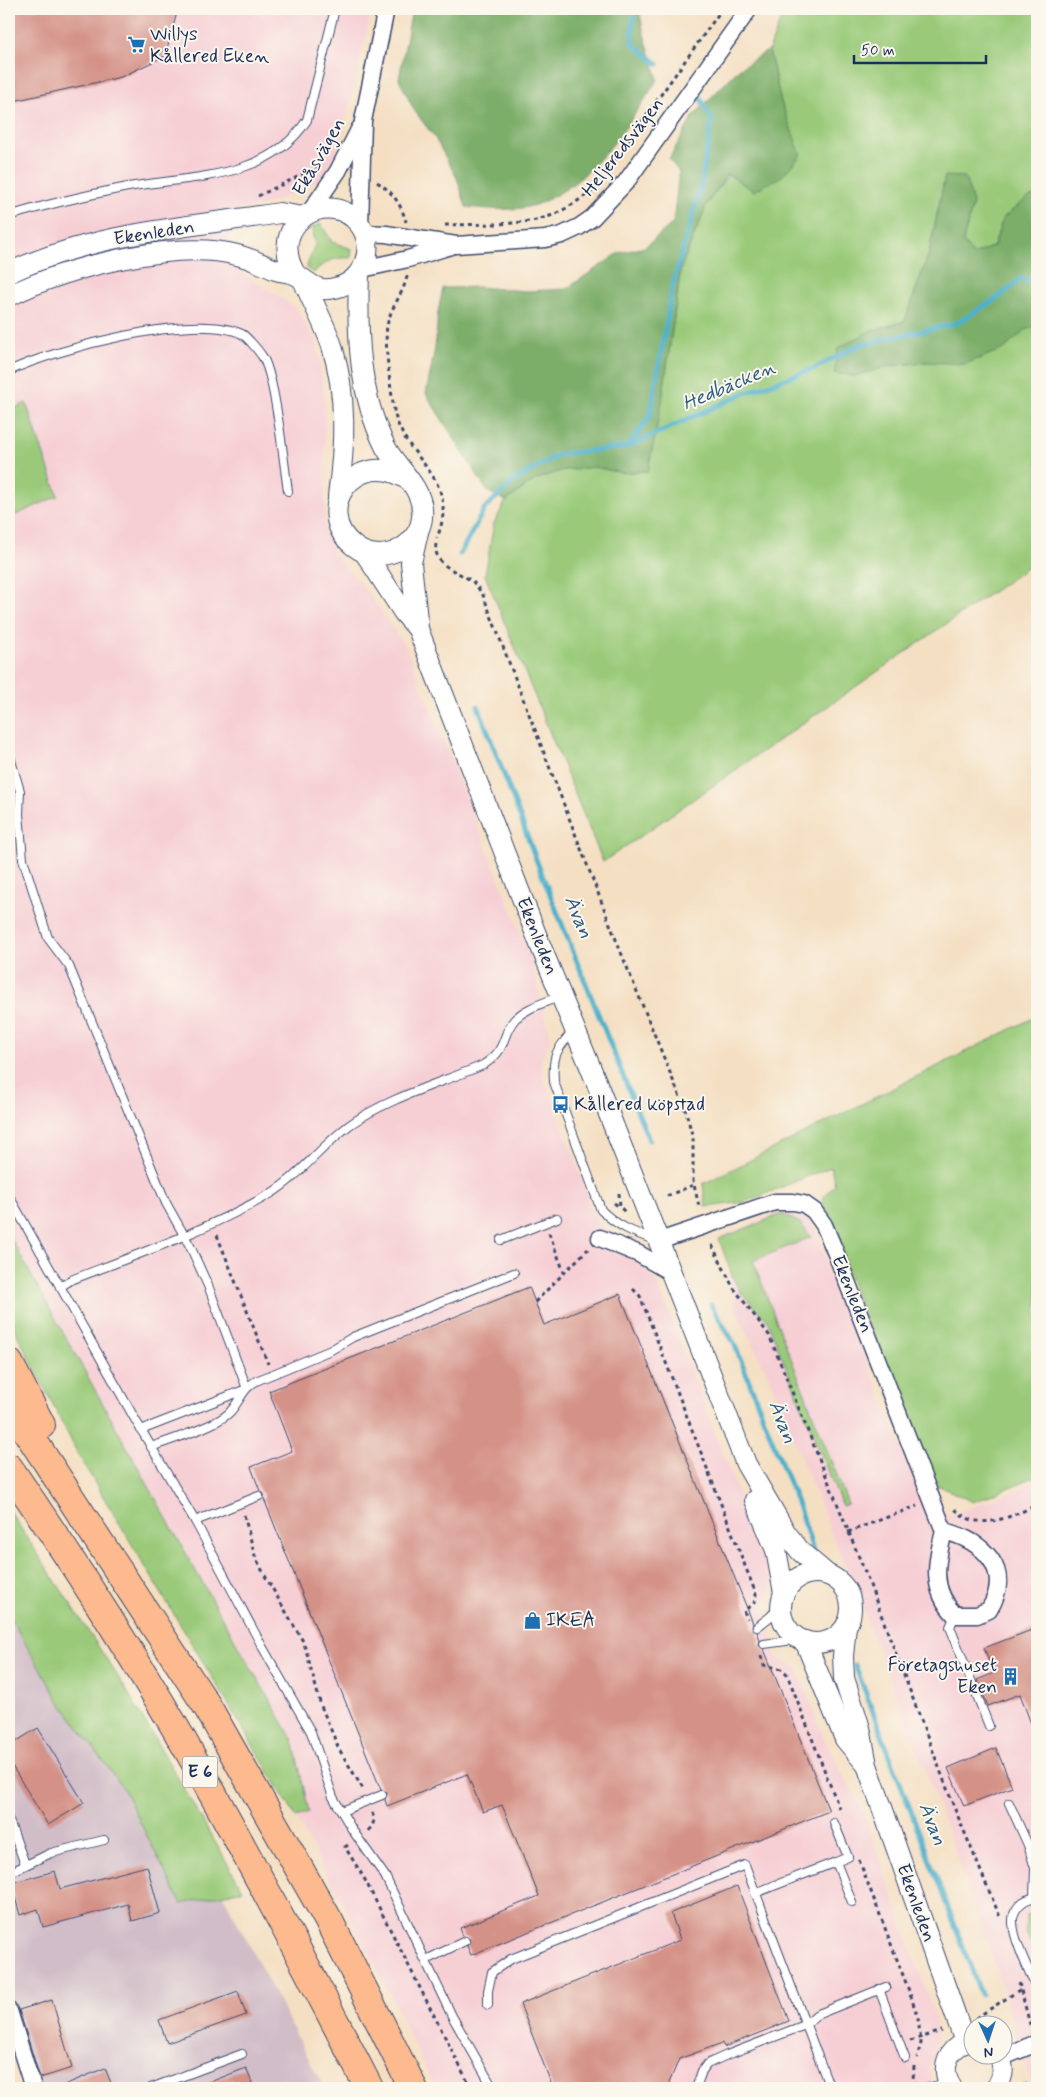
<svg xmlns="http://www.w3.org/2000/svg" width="1046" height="2097" viewBox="0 0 1046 2097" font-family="Mynerve,sans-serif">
	<rect width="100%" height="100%" fill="#fbf7ec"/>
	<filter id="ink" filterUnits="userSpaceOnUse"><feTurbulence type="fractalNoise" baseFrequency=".02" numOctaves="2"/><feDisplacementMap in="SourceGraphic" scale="10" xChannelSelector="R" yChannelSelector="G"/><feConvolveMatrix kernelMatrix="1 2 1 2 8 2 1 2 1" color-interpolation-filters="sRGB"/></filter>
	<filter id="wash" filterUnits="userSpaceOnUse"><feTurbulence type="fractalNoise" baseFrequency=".0096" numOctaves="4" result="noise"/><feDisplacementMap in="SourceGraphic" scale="20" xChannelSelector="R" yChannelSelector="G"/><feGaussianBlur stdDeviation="1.12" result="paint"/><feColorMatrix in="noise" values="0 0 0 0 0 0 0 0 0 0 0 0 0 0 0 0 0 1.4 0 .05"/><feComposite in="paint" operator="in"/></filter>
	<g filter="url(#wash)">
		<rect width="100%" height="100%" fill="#f4dfc2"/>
		<g fill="#f6cfd5">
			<polygon points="9,9 372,9 337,157 324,178 267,205 229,211 231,266 295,307 316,341 325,396 325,523 334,554 370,595 406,648 531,959 551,1039 541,1059 543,1076 584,1184 590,1208 606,1233 639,1247 633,1260 649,1273 658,1285 773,1583 763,1609 777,1658 797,1667 824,1739 863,1811 934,2014 938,2042 929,2068 935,2088 435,2088 379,1972 296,1817 309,1812 293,1740 218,1611 9,1235"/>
			<polygon points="796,1211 810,1220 928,1513 949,1516 1037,1482 1037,2088 1033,2088 993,1958 917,1747 769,1377 737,1312 723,1237 778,1212"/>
		</g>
		<polygon fill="#d1bdc8" points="9,1616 60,1702 123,1788 181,1904 223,1895 324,2088 38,2088 9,1994"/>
		<g fill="#9aca79" stroke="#5a7c6c">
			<polygon points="785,9 1037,9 1037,195 1027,199 1003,218 994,246 973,255 963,241 973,203 965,178 945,177 929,253 905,321 870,331 834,372 855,376 889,366 926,362 1004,349 1025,330 1037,326 1037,561 603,862 485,575 494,523 506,501 535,480 563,470 595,467 622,473 662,401 681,267 707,204 781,102 769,50"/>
			<path d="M 321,224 L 332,242 L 352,249 L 351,258 C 335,257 324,261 314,273 L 306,268 L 315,245 L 311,228 Z"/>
			<polygon points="26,403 58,496 9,518 9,411"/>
			<polygon points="1037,1016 1037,1476 973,1502 927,1480 825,1214 823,1197 835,1185 831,1167 745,1202 706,1207 703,1184"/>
			<polygon points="782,1214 800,1223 811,1237 753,1261 848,1504 842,1506 767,1320 741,1293 733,1278 719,1239"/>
			<polygon points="9,1235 218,1611 293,1740 309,1812 296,1817 80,1458 9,1318"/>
			<polygon points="9,1510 124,1686 243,1890 181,1904 123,1788 60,1702 9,1616"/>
			<polygon points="1037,1910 1037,1961 1026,1932 1026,1916"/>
		</g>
		<g fill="#7bae69" stroke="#4b6e64">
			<path d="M 412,9 L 639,9 L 644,34 L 658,79 C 626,128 592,184 535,205 C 514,212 488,209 466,207 L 457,178 L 435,138 L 414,110 L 399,79 Z"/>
			<polygon points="769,50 781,102 801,155 782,176 754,191 727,174 707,204 681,267 662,401 648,471 622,473 595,467 563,470 535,480 506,501 487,491 426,394 435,348 438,312 443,288 478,287 526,291 566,289 619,253 645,247 673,223 679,172 669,159 694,115 739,69"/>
			<polygon points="945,176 965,177 973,203 963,241 973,255 994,246 1003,218 1027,198 1037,195 1037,326 1025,330 1004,349 965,364 926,362 889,366 855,376 834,373 838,348 870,331 905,321 929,253"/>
		</g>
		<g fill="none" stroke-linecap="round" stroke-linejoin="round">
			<g stroke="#4db1cc" stroke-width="5">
				<polyline points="634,9 632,43 658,64"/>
				<polyline points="628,446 650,416 673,284 701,186 712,119 699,96"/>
				<polyline points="460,554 485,508 515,480 560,454 627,447 745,393 815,368 859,345 957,323 999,297 1021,279 1037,280"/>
				<polyline points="478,706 539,867 649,1140"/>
				<polyline points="711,1305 734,1343 799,1508 814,1553"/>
				<polyline points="855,1665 981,1994"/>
				<polyline points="1025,2085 1025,2088"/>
			</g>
		</g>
		<g id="blocks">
			<g fill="#d49187">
				<polygon points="9,9 178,9 165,56 121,77 9,102"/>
				<polygon points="529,1287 544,1325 620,1294 753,1623 752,1628 757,1632 760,1640 759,1645 764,1649 829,1811 471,1955 467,1946 470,1939 463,1936 460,1928 539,1896 502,1805 483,1812 467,1774 387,1806 385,1800 387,1792 381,1790 264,1499 264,1494 260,1491 251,1467 292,1451 269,1391"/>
				<polygon points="1037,1628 1037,1737 1036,1737 1020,1694 988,1706 977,1680 994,1673 984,1648"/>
				<polygon points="38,1728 84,1803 48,1825 9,1761 9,1746"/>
				<polygon points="996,1748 1012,1787 964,1806 948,1768"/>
				<polygon points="147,1866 160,1913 132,1921 128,1904 43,1927 38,1909 20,1915 11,1883 55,1871 60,1889"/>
				<polygon points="737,1886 789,2021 724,2047 722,2043 679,2059 667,2088 553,2088 520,2004 680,1940 671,1913"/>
				<polygon points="238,1991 246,2015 167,2043 159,2020"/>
				<polygon points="52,2000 72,2068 40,2078 19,2010"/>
				<polygon points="105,2068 113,2088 57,2088"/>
				<polygon points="246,2068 254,2088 197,2088 197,2087"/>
			</g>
		</g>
	</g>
	<g filter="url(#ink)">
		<use href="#blocks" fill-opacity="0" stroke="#3c496d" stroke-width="1"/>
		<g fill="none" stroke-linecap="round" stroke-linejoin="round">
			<defs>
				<g id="service">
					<path d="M 9,216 C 48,204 87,195 128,187 C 190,176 269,180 307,120 L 335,9"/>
					<path d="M 9,371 C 55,349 195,311 242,334 C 248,338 258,350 262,356 C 275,374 284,465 288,491"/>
					<polyline points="9,754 20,791 19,814 23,859 48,938 69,966 166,1203 190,1246 209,1288 246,1386"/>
					<path d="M 574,1030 C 556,1050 552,1055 554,1082 L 601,1210 C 617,1226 634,1233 655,1240"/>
					<polyline points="9,1196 136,1421 195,1521 263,1648 311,1732 333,1797 353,1831 385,1876 452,2016 493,2088"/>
					<polyline points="501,1240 557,1218"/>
					<path d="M 60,1287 L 71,1280 C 136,1255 210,1229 270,1194 C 301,1175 322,1145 351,1124 C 388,1098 441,1083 483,1065 C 509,1049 500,1036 515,1019 C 527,1007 545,1003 560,996"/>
					<polyline points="141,1430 244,1390"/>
					<path d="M 151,1447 C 170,1440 216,1426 229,1413 C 240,1402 242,1389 256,1381 L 331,1350 L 353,1337 L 514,1273"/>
					<polyline points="195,1521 259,1496"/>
					<polyline points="955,1615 950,1627 989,1726"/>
					<polyline points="757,1627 771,1616 782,1601"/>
					<polyline points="764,1644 801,1639"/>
					<polyline points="1009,1803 1028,1845 1035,1868 1034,1898"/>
					<polyline points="342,1811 382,1795"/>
					<polyline points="9,1821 25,1864"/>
					<polyline points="834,1823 848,1857 836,1862 852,1902"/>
					<polyline points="9,1873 51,1853 104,1840"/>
					<polyline points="755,1893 836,1862"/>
					<path d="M 1037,1898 C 1024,1897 1012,1909 1013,1923 C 1014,1942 1030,1972 1037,1990"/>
					<polyline points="426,1960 465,1941"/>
					<polyline points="879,1989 905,2058"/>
					<polyline points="488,2005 488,1991 492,1972 511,1959 745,1865 830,2088"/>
					<polyline points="151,2088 242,2054"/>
					<polyline points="696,2088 702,2071 707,2064 727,2055 805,2025 816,2015 886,1987"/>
					<polyline points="927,2088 947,2083"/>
				</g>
				<g id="minor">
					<polyline points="310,212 338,171 360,128"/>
					<polyline points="360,226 363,121 386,9"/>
					<polyline points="364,233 386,234 456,245 545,239 562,235 579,227 592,218 626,182 749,9"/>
					<polyline points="362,269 408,259 451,246"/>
					<polyline points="600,1238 639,1254 672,1273"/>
					<path d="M 659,1241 L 775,1202 L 793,1202 L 804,1204 L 814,1211 L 824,1225 L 837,1256 L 944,1531 C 936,1563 930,1589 955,1615 L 977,1615 L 989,1610 C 1014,1569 983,1541 944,1531"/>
					<polyline points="9,2011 33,2088"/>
					<polyline points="1000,2058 1037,2043"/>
				</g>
				<g id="tertiary">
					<path d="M 9,273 C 92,233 189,227 280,213 L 303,217"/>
					<path d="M 359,273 C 357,333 358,393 386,448 C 397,468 420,485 422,509 C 426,544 382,569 354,546 C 310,512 356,443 410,481"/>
					<path d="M 304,282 C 313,303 325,325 332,346 C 347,396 345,445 338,496"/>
					<path d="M 9,296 C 65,268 175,239 237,255 C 251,258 263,265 276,270 C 282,272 289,272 294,274 C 310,281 314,293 335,288 C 363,282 377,249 360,225 C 330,185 264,224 296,275"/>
					<polyline points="418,532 411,563 418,629 541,947 596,1081 746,1464 786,1533 801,1552 828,1575"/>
					<polyline points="365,553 404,613 418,629"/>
					<polyline points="755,1500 776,1550 784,1593"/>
					<circle cx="816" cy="1608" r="35"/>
					<polyline points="846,1626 843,1656 844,1678 860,1728 867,1765 965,2042"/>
					<polyline points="805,1641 845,1739 866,1764"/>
					<path d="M 952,2088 C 938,2068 949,2043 974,2041"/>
					<path d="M 996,2088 C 1004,2077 1005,2066 998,2054"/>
				</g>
				<g id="motorway">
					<polyline points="9,1363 41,1425"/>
					<polyline points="9,1404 207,1706 330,1923 413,2088"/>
					<path d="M 9,1468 C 67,1553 124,1640 176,1729 C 244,1847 307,1967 369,2088"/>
				</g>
			</defs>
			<use href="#service" stroke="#3c496d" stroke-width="10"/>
			<use href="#minor" stroke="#3c496d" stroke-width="19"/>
			<use href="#tertiary" stroke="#3c496d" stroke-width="22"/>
			<use href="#motorway" stroke="#3c496d" stroke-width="30"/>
			<g stroke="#3c496d" stroke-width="3" stroke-dasharray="4 4" stroke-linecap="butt">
				<path d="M 377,182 C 393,192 401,204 406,222"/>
				<polyline points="258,196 316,168 320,168"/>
				<path d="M 445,225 C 474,224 523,226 550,216 C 566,210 579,200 593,190 L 722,9"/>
				<path d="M 407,276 C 404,293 390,308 387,326 C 384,346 391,389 394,410 C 403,461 462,475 437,538"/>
				<path d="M 436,544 C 433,567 459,571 473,582 C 477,586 480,591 483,595 L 620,950 L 686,1112 L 693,1138 L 693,1181 L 699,1206"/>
				<polyline points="619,1193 620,1207 625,1212"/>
				<polyline points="667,1196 693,1185"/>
				<polyline points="614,1203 620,1207"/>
				<polyline points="549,1233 564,1272"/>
				<polyline points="217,1235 268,1364"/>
				<polyline points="712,1245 733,1287 769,1335 865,1572 954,1807 1000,1917"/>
				<polyline points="633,1289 640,1296 756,1594 755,1602 744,1611 747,1619"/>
				<polyline points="535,1302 588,1249"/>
				<path d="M 955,1509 C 979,1534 1011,1516 1037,1505"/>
				<polyline points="244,1515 255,1556 264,1574 304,1643 321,1706 339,1749 363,1789"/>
				<polyline points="848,1532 917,1506"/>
				<polyline points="761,1656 764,1665 782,1669 787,1674 841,1813"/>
				<path d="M 368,1831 C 375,1823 375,1820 371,1810"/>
				<polyline points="348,1845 345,1847 364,1878 471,2088"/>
				<polyline points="859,1860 909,1991 918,2018 921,2043 917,2058"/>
				<polyline points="1019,1983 1031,2028"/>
				<polyline points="976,2018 1021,1989"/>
				<polyline points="910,2041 942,2031"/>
				<polyline points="914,2066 913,2080 915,2086"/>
			</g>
			<use href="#service" stroke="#fff" stroke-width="8"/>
			<use href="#minor" stroke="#fff" stroke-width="16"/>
			<use href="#tertiary" stroke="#fff" stroke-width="20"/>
			<use href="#motorway" stroke="#fcba8e" stroke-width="28"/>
			<polyline stroke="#1b2f5e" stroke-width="4" points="9,2083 10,2088"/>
		</g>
	</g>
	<defs>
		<symbol id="supermarket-bare" viewBox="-9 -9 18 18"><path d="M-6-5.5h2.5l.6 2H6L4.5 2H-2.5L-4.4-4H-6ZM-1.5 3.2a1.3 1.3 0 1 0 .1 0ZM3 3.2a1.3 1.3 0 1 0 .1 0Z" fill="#1f6fb2" stroke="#fbf7ec" stroke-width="2.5" paint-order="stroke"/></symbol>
		<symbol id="bus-bare" viewBox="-9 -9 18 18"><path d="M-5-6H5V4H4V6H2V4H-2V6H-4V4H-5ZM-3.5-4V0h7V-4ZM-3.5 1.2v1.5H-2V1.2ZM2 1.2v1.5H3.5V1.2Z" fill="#1f6fb2" stroke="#fbf7ec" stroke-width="2.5" paint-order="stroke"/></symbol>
		<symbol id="shop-bare" viewBox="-9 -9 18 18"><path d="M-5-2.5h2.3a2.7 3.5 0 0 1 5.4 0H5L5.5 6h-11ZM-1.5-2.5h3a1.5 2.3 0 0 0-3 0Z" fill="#1f6fb2" stroke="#fbf7ec" stroke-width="2.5" paint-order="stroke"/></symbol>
		<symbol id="building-bare" viewBox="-9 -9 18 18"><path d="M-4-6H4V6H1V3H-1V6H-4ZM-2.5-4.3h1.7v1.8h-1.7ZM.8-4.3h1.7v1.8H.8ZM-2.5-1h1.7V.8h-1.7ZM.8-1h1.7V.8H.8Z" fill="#1f6fb2" stroke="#fbf7ec" stroke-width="2.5" paint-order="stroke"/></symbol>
	</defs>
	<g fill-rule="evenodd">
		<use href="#supermarket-bare" x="124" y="32" width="25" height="25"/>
		<use href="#bus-bare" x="548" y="1092" width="25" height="25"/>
		<use href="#shop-bare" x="520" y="1608" width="25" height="25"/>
		<use href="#building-bare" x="998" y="1664" width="25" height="25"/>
	</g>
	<g text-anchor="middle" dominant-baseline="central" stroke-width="4" stroke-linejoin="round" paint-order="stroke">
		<rect fill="#fbf7ec" stroke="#5e6b89" stroke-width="1" x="182.5" y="1756.5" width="35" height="31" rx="4"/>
		<g font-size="18" font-weight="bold" fill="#1b2f5e">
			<text x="200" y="1772">E 6</text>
		</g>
		<g font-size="19" fill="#1b2f5e" stroke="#fbf7ec" text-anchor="start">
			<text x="150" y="34">Willys<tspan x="150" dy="22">Kållered Eken</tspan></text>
			<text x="574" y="1104">Kållered köpstad</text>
			<text x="546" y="1620">IKEA</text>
			<text x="997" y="1665" text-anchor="end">Företagshuset<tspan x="997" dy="22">Eken</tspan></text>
		</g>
		<g font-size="19" fill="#1b2f5e" stroke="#fbf7ec">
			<text transform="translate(623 147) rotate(-52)">Heljeredsvägen</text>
			<text transform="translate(319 157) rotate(-60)">Ekåsvägen</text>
			<text transform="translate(154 233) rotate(-9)">Ekenleden</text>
			<text transform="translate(537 936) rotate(68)">Ekenleden</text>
			<text transform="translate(852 1294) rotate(68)">Ekenleden</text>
			<text transform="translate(916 1903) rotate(70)">Ekenleden</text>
		</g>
		<g font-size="20" font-style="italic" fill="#2c5c84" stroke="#fbf7ec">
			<text transform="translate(729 386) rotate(-23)">Hedbäcken</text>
			<text transform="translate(578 917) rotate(68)">Ävan</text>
			<text transform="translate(782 1422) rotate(69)">Ävan</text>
			<text transform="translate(932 1824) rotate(69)">Ävan</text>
		</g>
	</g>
	<rect width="1046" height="2097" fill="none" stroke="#fbf7ec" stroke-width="30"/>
	<g transform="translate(988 2040) rotate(177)"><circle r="24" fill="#fbf7ec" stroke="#a1a7b3"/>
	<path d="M0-4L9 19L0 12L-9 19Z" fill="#1f6fb2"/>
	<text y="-8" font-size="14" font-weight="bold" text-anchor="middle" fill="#1b2f5e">N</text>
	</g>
	<path d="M854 55v8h132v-8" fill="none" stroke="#1b2f5e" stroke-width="2.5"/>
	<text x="861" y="55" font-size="15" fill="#1b2f5e" stroke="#fbf7ec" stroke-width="4" paint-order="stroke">50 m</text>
</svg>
